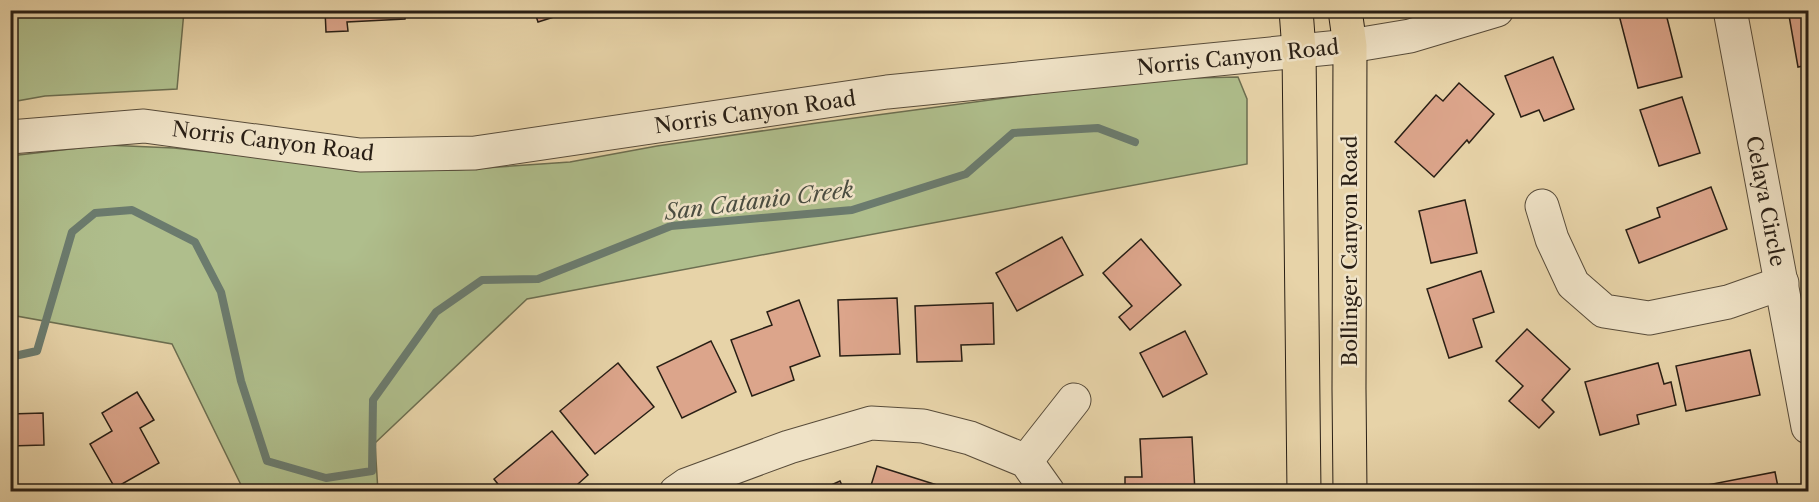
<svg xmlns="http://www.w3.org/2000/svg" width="1819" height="502" viewBox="0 0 1819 502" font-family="'Libre Caslon Text',serif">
	<rect width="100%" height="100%" fill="#e7d3a8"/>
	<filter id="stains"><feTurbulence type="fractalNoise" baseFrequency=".00333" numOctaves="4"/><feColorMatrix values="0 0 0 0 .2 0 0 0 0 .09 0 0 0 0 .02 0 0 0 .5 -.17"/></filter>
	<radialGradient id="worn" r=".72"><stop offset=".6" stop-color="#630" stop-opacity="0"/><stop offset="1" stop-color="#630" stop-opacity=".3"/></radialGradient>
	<g fill="#afbe8c" stroke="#6c6e50" stroke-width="1.5">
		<polygon points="11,10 184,11 177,89 45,96 11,102"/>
		<polygon points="1238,77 1247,99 1247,164 527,299 375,443 378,492 244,491 172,344 11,315 10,156 105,145 174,148 382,171 454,170 570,162 657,146 817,123 1148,79"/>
	</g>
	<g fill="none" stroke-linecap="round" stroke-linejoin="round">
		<polyline stroke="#6b7b6e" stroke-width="8" points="10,357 37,351 72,232 95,213 132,210 195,242 221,292 241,381 267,461 326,478 372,471 373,400 436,312 482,280 538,279 671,226 852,210 966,174 1013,133 1098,128 1135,142"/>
	</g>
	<g fill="#dca58b" stroke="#291f15" stroke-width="1.5">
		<polygon points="325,10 406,10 405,19 347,22 348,31 326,32"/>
		<polygon points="534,10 576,10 538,22"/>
		<polygon points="1639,10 1665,10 1682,77 1638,88 1619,15"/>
		<polygon points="1788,10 1808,10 1808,65 1798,67"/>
		<polygon points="1553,57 1574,109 1544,121 1539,110 1521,117 1505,76"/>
		<polygon points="1459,83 1494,114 1469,143 1467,140 1434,177 1395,142 1436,95 1443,101"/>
		<polygon points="1682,97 1700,153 1659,166 1640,110"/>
		<polygon points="1711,187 1727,229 1639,263 1626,230 1660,217 1657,208"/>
		<polygon points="1465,200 1477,253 1431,263 1419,211"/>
		<polygon points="1062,237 1083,275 1017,311 996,273"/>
		<polygon points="1141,239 1181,285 1130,330 1119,317 1132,306 1103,273"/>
		<polygon points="1481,271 1494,312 1473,319 1482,347 1449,358 1427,289"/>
		<polygon points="897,298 900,354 840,356 838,300"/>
		<polygon points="799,300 820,356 790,367 794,380 752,396 731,340 772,325 767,312"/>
		<polygon points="993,303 994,344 961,345 962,361 917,362 915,306"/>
		<polygon points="1527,329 1570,369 1542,400 1554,412 1539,428 1509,401 1523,386 1496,361"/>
		<polygon points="1185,331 1207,374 1163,397 1140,353"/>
		<polygon points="711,341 736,392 682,418 657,367"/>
		<polygon points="1750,350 1760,395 1686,411 1676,366"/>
		<polygon points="618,363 654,407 595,454 560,411"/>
		<polygon points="1658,363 1664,384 1671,382 1676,405 1637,415 1639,424 1600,435 1585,382"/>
		<polygon points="137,392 154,420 140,428 159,463 115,488 90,444 112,431 102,413"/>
		<polygon points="43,413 44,445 10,446 10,414"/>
		<polygon points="552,431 588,475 569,492 549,492 544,486 537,492 504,492 494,479"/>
		<polygon points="1192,437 1195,492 1125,492 1125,477 1142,477 1140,439"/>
		<polygon points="877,466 959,492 869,492"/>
		<polygon points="1775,472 1779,492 1703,492 1702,486"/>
		<polygon points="840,481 845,492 816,492"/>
	</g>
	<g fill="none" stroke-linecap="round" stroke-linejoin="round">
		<defs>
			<g id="minor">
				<polyline points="1730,10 1808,427"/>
				<polyline points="10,137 144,126 360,155 475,153 887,92 1350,46 1410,36 1497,10"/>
				<polyline points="1542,206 1552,239 1573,284 1604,311 1649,318 1728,302 1782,283"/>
				<polyline points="1026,461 1074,400"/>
				<polyline points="676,492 686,485 789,447 871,423 923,426 970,438 1026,461 1048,492"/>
			</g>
			<g id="major">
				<polyline points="1296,10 1299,50 1304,492"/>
				<polyline points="1345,10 1350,46 1349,389 1350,492"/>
			</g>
		</defs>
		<use href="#minor" stroke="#584c3a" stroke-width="35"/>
		<use href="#major" stroke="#291f15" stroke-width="35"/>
		<use href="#minor" stroke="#efe2c6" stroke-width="33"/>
		<use href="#major" stroke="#e7d3a8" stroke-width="33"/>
	</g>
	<g text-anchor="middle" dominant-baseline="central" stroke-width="5" stroke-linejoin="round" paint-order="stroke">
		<g font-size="21" fill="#291f15" stroke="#efe2c6">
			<text transform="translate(1238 57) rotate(-6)">Norris Canyon Road</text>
			<text transform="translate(755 112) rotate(-8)">Norris Canyon Road</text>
			<text transform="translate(273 141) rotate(7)">Norris Canyon Road</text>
			<text transform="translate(1766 201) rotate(79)">Celaya Circle</text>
			<text transform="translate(1349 251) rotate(-90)">Bollinger Canyon Road</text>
		</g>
		<g font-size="22" font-style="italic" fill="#4a4d41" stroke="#efe2c6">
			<text transform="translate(759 201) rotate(-7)">San Catanio Creek</text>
		</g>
	</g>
	<rect width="1819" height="502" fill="none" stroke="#e7d3a8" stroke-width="36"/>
	<rect x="12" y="12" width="1795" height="478" fill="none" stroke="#291f15" stroke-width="3"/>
	<rect x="18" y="18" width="1783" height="466" fill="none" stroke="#291f15" stroke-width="1.5"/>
	<rect width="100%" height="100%" filter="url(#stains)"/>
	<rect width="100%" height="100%" fill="url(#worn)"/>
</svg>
